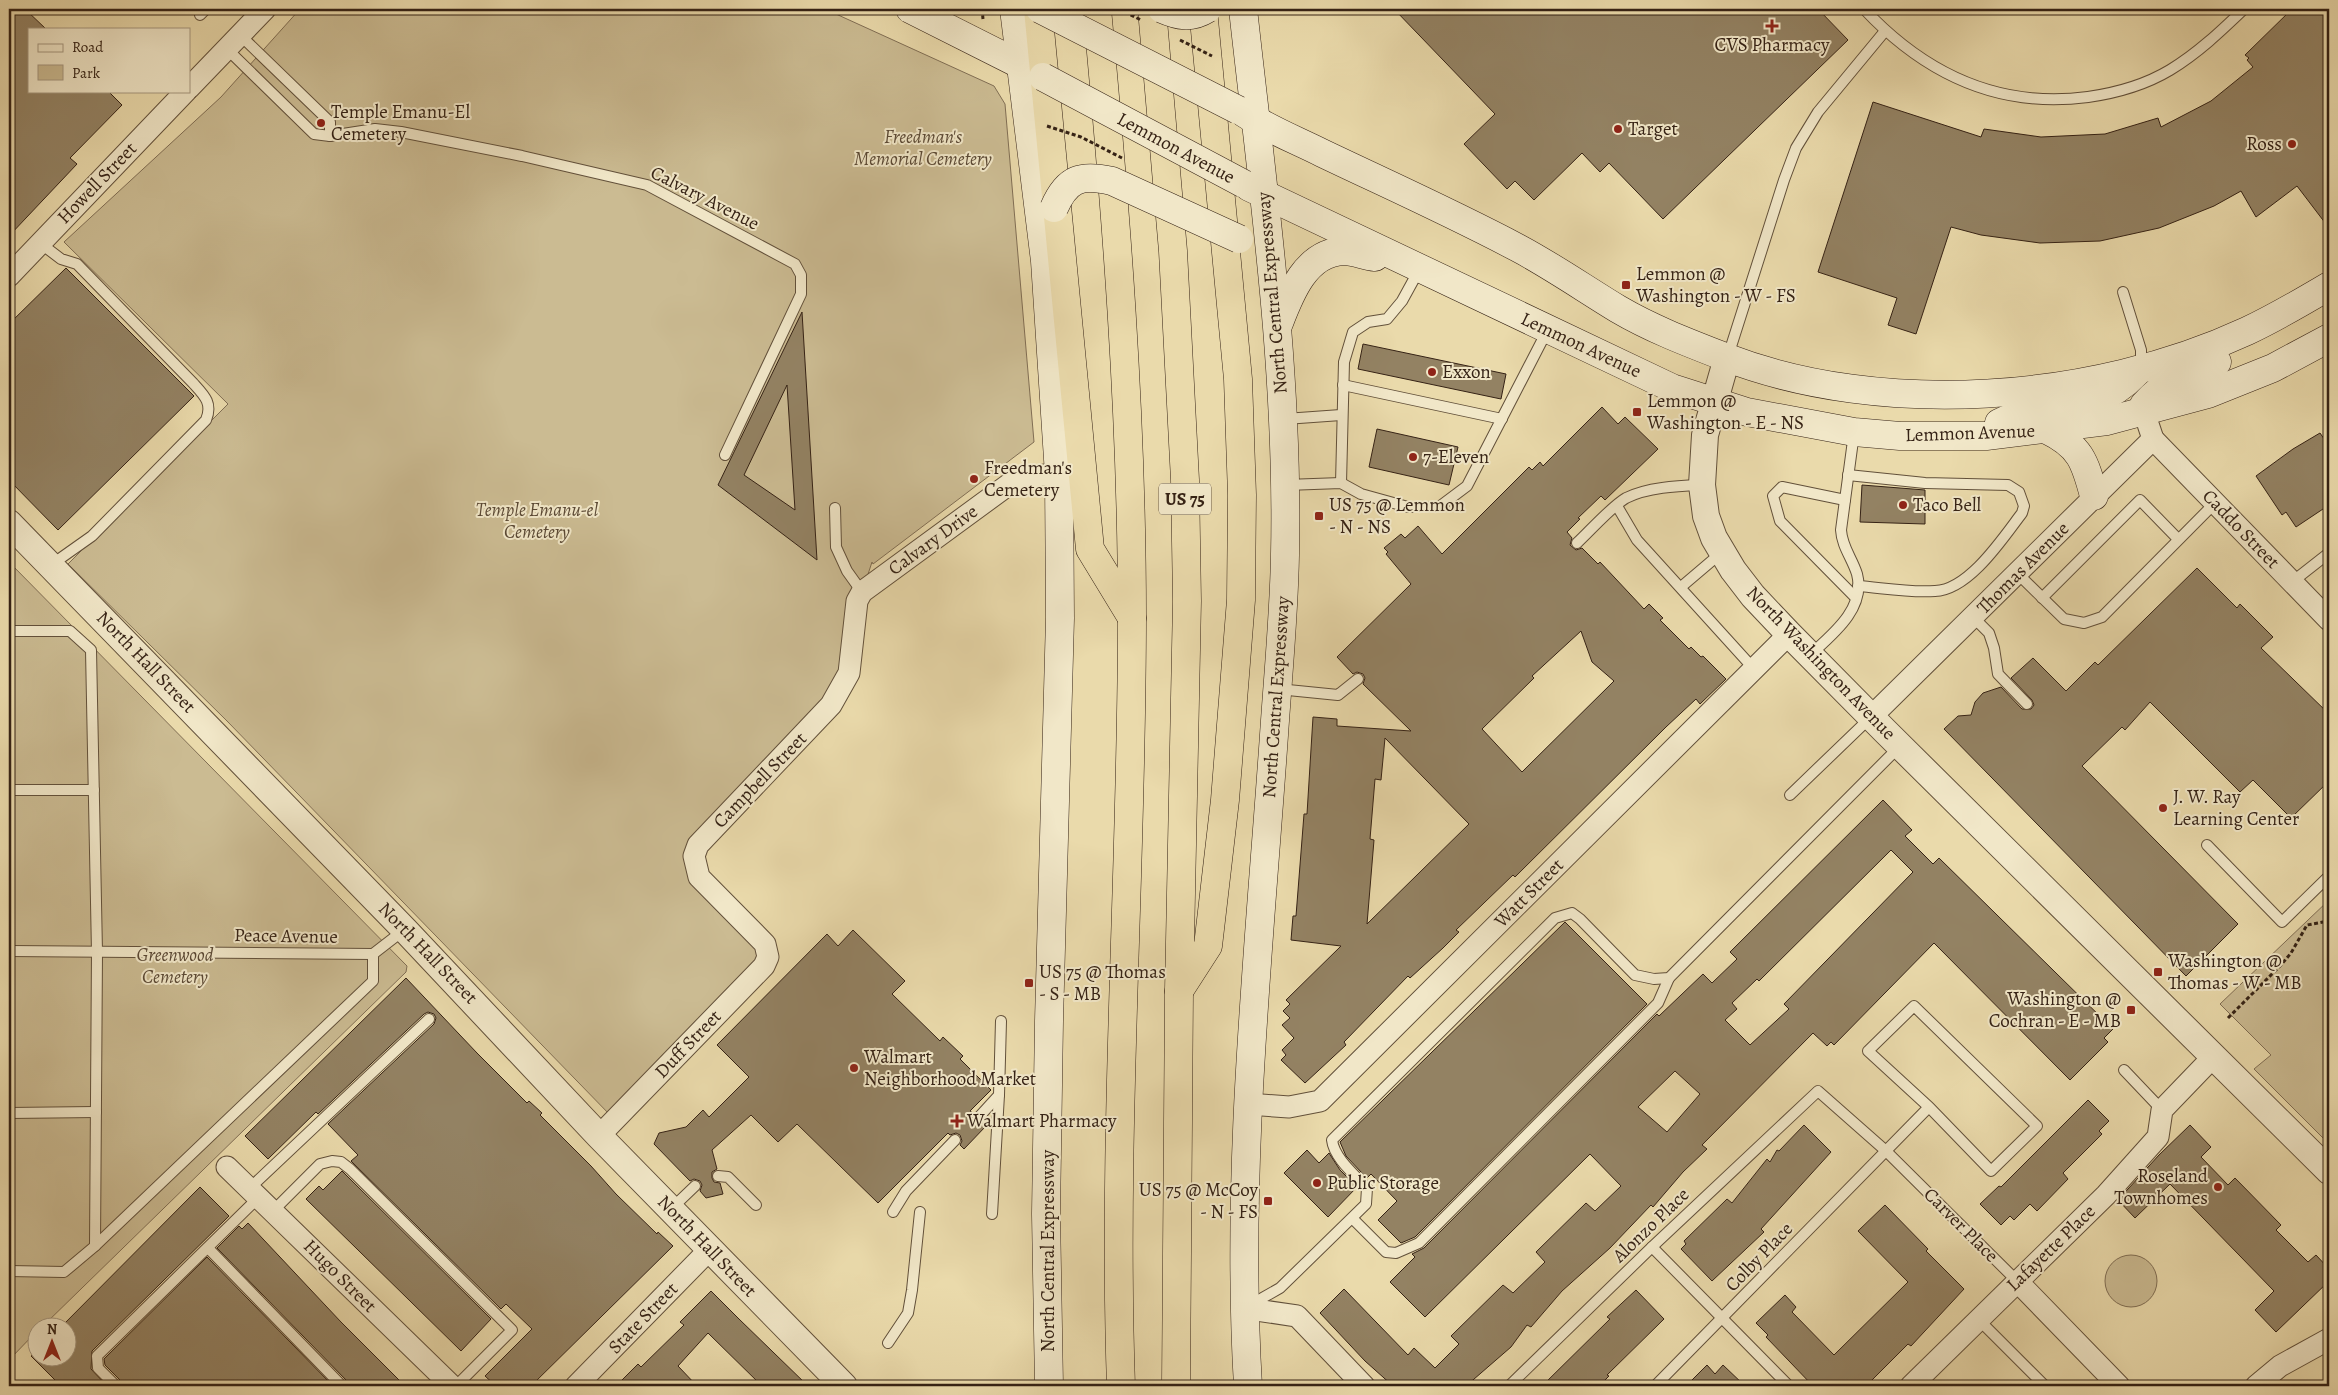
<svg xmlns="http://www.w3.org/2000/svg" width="2338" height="1395" viewBox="0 0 2338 1395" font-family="Alegreya,serif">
	<rect width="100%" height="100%" fill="#eadaab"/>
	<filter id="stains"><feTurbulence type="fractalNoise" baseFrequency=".004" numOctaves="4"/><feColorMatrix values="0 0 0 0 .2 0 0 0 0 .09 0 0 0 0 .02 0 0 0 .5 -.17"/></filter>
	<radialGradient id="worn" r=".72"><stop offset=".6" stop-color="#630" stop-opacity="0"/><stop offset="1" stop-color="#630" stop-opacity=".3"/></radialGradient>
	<g fill="#cbbb92" stroke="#806e54">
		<polygon points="300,9 825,9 994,86 1005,104 1034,442 873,564 872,562 844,648 837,682 686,868 701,894 757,943 758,962 612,1117 227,721 68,564 228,404 64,242 221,97"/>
		<polygon points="9,562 407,966 406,972 42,1327 38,1328 37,1331 9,1360"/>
		<polygon points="2329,900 2329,1144 2254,1069 2271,1055 2220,1004"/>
		<circle cx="2131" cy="1281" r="26"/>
	</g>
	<g fill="#938263" stroke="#352215" fill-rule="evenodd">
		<polygon points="9,9 25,9 46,29 29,29 29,91 108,91 122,105 70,158 77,164 9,236"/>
		<polygon points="1394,9 1818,9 1848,40 1663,219 1609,163 1600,172 1582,153 1534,200 1515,181 1507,189 1464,144 1495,114"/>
		<polygon points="2292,9 2329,9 2329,228 2297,186 2256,217 2241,191 2214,206 2159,228 2100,241 2040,243 1981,235 1951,227 1916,334 1888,325 1897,298 1818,272 1873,102 1981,137 1984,129 2041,137 2105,134 2158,118 2161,127 2211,101 2253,67 2247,60 2249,58 2245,55"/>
		<polygon points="66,268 194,396 58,530 9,480 9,324"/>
		<path d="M 802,312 L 817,560 L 718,485 ZM 787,385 L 795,510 L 744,475 Z"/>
		<polygon points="1363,344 1506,374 1501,399 1358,369"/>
		<path d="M 1602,407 L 1618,424 L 1625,417 L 1658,449 L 1605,500 L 1601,496 L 1578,518 L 1580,519 L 1567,532 L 1572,538 L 1570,545 L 1576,550 L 1582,548 L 1598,564 L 1600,562 L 1644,609 L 1649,604 L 1663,618 L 1660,620 L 1689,649 L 1691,647 L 1701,657 L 1703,656 L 1726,679 L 1700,704 L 1696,699 L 1666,727 L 1515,877 L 1513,875 L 1456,930 L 1459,932 L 1443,948 L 1410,978 L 1408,976 L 1344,1042 L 1346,1045 L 1305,1083 L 1281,1060 L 1286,1055 L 1282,1050 L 1294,1038 L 1282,1025 L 1290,1018 L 1283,1011 L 1290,1004 L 1286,1000 L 1341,946 L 1291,940 L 1293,916 L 1296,916 L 1304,814 L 1307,814 L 1313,717 L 1337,719 L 1337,726 L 1411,731 L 1363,684 L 1365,678 L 1363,674 L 1357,672 L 1353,674 L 1337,657 L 1411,584 L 1386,554 L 1388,552 L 1384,548 L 1401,534 L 1405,538 L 1418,526 L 1442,554 L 1529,467 L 1532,470 L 1540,462 L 1543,466 ZM 1581,631 L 1592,662 L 1614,681 L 1522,772 L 1482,729 L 1534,678 L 1532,676 ZM 1385,738 L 1469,824 L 1367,924 L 1374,840 L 1370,839 L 1375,779 L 1381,780 Z"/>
		<polygon points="1377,429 1458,447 1449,485 1369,467"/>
		<polygon points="2320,433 2329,446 2329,505 2296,527 2286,512 2282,515 2256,476 2293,449"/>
		<polygon points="1862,485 1925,490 1925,524 1860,522"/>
		<polygon points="2197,568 2237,608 2240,604 2273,637 2261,648 2329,714 2329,781 2291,818 2253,780 2240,792 2150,702 2125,730 2122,727 2082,766 2238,924 2186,976 1944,729 1958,716 1971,715 1975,702 1983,693 2001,687 2022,709 2031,709 2034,705 2032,700 2011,678 2033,658 2066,691 2095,662 2098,665"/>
		<path d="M 1883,800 L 1912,830 L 1905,836 L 1933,864 L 1939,858 L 2113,1029 L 2104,1038 L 2108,1042 L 2070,1080 L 1934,943 L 1834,1045 L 1831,1042 L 1827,1046 L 1813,1033 L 1702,1145 L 1707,1149 L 1683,1172 L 1653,1207 L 1651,1205 L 1610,1248 L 1562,1291 L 1531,1327 L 1527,1325 L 1511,1347 L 1466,1386 L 1393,1386 L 1365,1361 L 1320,1313 L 1344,1289 L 1408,1355 L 1414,1348 L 1435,1368 L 1459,1344 L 1451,1336 L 1503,1285 L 1513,1293 L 1545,1262 L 1536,1252 L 1586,1203 L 1595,1211 L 1621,1186 L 1590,1154 L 1425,1317 L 1390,1282 L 1415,1257 L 1412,1254 L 1424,1248 L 1657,1014 L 1659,1016 L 1703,974 L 1712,983 L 1737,959 L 1730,952 ZM 1891,850 L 1913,872 L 1784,1004 L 1789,1009 L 1750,1045 L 1725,1020 L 1737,1009 L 1732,1003 L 1757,979 L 1759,981 ZM 1675,1071 L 1700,1094 L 1667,1132 L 1638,1107 Z"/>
		<polygon points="1565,922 1647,1004 1415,1237 1401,1243 1378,1220 1397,1201 1371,1174 1367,1178 1362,1173 1346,1156 1340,1142"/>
		<polygon points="853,930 905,981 892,994 940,1041 943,1037 963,1056 960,1059 991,1090 970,1111 973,1113 971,1117 973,1123 977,1125 983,1123 986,1126 964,1149 960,1145 962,1141 960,1135 956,1133 950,1135 948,1133 878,1203 797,1124 778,1142 751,1115 712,1150 717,1169 712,1172 712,1178 714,1182 720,1183 723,1194 706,1198 700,1191 702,1185 700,1181 694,1179 690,1181 654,1144 659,1133 686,1127 703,1110 709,1117 749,1077 717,1045 827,934 838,946"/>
		<polygon points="406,978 477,1053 527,1103 529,1101 542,1113 540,1115 591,1166 616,1194 657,1234 658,1232 673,1246 531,1386 496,1386 485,1376 532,1329 506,1304 501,1309 351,1161 358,1155 328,1124 434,1024 436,1018 434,1014 428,1012 424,1014 318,1114 316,1112 268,1159 245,1136"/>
		<polygon points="2088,1100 2109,1121 2099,1131 2102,1134 2063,1173 2068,1179 2037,1211 2030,1204 2014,1220 2010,1216 2001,1225 1980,1204 1999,1186 2001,1187"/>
		<polygon points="1804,1125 1831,1152 1761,1229 1764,1232 1712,1281 1681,1249 1686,1244 1684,1241 1727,1199 1732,1203 1767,1159 1770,1162 1777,1150 1779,1151"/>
		<polygon points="2190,1125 2211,1147 2201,1157 2228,1185 2235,1178 2281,1225 2276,1230 2308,1262 2316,1255 2329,1269 2329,1281 2276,1332 2255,1310 2274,1291 2170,1184 2135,1218 2118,1200 2159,1155"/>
		<polygon points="1307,1150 1319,1163 1329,1153 1340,1170 1357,1187 1328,1217 1284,1173"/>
		<polygon points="342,1171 491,1319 461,1351 306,1199 319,1186 323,1190"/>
		<polygon points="200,1187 229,1216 92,1351 91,1369 107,1386 61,1386 31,1356 38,1350 38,1358 68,1358 68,1328 60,1328"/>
		<polygon points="1885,1205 1928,1249 1926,1251 1964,1289 1911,1346 1908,1344 1866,1386 1813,1386 1766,1337 1768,1335 1756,1323 1785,1295 1796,1307 1792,1312 1834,1355 1908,1282 1858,1231"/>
		<polygon points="248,1223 341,1322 405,1386 349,1386 347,1381 217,1248 239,1226 242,1229"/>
		<polygon points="207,1257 333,1386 123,1386 121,1381 105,1365 104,1359"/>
		<polygon points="1636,1290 1664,1319 1607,1375 1609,1376 1599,1386 1542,1386 1610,1319 1607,1317"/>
		<polygon points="711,1291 739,1319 808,1386 762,1386 708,1333 678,1366 697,1386 616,1386 638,1364 641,1367 684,1325 680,1322"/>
		<polygon points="1707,1365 1715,1374 1723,1365 1745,1386 1686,1386"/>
	</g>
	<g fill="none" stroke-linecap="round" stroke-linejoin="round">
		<defs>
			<g id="service">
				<path d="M 1864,9 C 1925,74 1998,109 2088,97 C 2116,93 2145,85 2170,70 C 2198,53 2221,31 2244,9"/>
				<polyline points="200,15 206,9"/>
				<polyline points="240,35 330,122 330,136"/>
				<polyline points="227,49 314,134 330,136 375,129 401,132 522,156 647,185 795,264 801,275 801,294 725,455"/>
				<path d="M 40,243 L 61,259 L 77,264 L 193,383 C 204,395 213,403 206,420 L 92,536 L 51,565"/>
				<polyline points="2123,292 2141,350 2141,367"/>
				<polyline points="1728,356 1784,180 1796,148 1818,112 1885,31"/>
				<polyline points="1343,385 1502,419"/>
				<polyline points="1285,419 1341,415"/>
				<path d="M 1848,475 L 1925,483 L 2008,485 L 2019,492 L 2024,506 L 2022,513 C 2003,538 1969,590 1935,591 C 1910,593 1883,588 1858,586"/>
				<polyline points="1341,483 1344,362 1353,332 1368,322 1387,319 1402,301 1419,270"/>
				<polyline points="1286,485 1341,483 1361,494 1408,507 1439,507 1467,486 1547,331"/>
				<polyline points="1845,500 1782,487 1773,496 1780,521 1856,598"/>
				<polyline points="1617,506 1637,540 1754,669"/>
				<polyline points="835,508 836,547 847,571 862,592"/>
				<path d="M 1577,543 C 1590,531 1612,506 1626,498 C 1648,487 1678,486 1702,485"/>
				<polyline points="2017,573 2064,619 2084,623 2102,617 2215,503"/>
				<polyline points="2292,582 2329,553"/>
				<polyline points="1681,587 1721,553"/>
				<polyline points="2042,598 2140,500 2178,539"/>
				<polyline points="1973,617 1989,633 1994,648 1998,674 2027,704"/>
				<polyline points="9,631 70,631 91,650 97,952 95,1246 373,981 373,954"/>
				<path d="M 1811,654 C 1833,634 1866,608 1857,574 C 1852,558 1842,547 1841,530 L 1854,433"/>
				<polyline points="1278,689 1338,695 1358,679"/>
				<polyline points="9,790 94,790"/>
				<polyline points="1790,795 1871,717"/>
				<polyline points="2207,845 2282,922 2329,876"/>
				<polyline points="9,951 373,954 404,930"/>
				<polyline points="2124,1070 2162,1110"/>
				<polyline points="9,1113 96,1112"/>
				<polyline points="978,1118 999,1095"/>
				<polyline points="718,1176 728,1177 756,1205"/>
				<polyline points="250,1188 429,1019"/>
				<polyline points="671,1209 695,1186"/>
				<polyline points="273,1211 320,1164 332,1161 341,1162 350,1169 512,1330 456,1386"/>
				<polyline points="893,1212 906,1191 955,1140"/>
				<polyline points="992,1214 999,1095 1001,1021"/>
				<polyline points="1353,1219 1386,1252 1396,1253 1419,1243 1658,1003 1669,978"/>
				<polyline points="1652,1247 1789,1386"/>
				<polyline points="208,1248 342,1386"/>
				<polyline points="9,1271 64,1272 95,1246"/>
				<path d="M 1250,1305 L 1280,1288 L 1366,1204 L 1367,1188 C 1355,1175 1334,1158 1332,1140 L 1555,918 L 1572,913 L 1580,919 L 1635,975 L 1654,979 L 1669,978 L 1899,747"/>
				<polyline points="1978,1319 2045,1386"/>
				<polyline points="888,1343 908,1313 912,1290 920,1212"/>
				<polyline points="116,1386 98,1368 97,1356 259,1197"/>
				<polyline points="1509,1386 1652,1247 1818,1091 1886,1151 2017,1281"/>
				<polyline points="1655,1386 1929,1107 1868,1051 1914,1006 2037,1126 1991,1171 1929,1107"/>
			</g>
			<g id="minor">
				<polyline points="189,88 265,9"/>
				<polyline points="9,276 186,91"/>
				<polyline points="2153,439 2329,620"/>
				<polyline points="1872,716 2153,439 2144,412"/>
				<polyline points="1248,1104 1289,1107 1320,1101 1789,634"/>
				<polyline points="599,1136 764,966 768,957 765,944 699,877 694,856 698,845 831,705 849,673 857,601 862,592 1019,477 1059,474"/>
				<polyline points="227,1167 452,1386"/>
				<polyline points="2017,1281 2119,1386"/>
				<polyline points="1243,1308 1297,1316 1364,1386"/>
				<polyline points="576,1386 710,1249"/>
				<polyline points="1911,1386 2106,1195 2158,1137 2162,1110 2214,1056"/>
				<polyline points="2256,1386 2280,1366 2329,1339"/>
			</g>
			<g id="tertiary">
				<polyline points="1727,358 1705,435 1702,485 1706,516 1714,538 1733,570 1753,596 1789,634 1885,731 2329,1171"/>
				<polyline points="9,523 405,930 599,1136 844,1386"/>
			</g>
			<g id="secondary">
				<polyline points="910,9 1033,71"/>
				<polyline points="1014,9 1045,261 1059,474 1060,618 1049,1021 1046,1214 1049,1386"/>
				<path d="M 1243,9 C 1263,190 1289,372 1285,555 C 1284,615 1278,675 1274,735 C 1259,951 1235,1169 1248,1386"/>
				<path d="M 1244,113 C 1268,129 1296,140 1322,153 C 1387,184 1454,214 1518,248 C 1552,266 1585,289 1618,309 C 1652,329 1689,343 1725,357 C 1883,418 2094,402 2247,331 C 2275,318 2302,302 2329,286"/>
				<polyline points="1249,187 1672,388 1747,412 1854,432 1900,436 1986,436 2107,421 2208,394 2273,368 2329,338"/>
				<path d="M 1279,323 C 1290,294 1306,252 1344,251 C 1354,251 1365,256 1375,257"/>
				<path d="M 2144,412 L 2144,405 C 2166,380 2188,373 2217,362"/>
				<path d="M 1999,423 C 2049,398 2091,420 2136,373"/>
				<path d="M 2047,430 C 2080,446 2085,461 2094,496"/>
			</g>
			<g id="motorway">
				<polyline points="1038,9 1090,549 1132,618"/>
				<path d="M 1097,9 C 1116,211 1132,414 1132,617 C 1132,874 1112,1130 1121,1386"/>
				<polyline points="1152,9 1173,251 1185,480 1187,601 1179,991 1176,1386"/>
				<polyline points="1179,991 1208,946 1225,800 1241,600 1242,495 1238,379 1203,9"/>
			</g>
		</defs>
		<use href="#service" stroke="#62503a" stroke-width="12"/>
		<use href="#minor" stroke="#62503a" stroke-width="23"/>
		<use href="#tertiary" stroke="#62503a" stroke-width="28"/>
		<use href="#secondary" stroke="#352215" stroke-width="29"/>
		<use href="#motorway" stroke="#352215" stroke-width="29"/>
		<g stroke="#352215" stroke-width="3" stroke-dasharray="4 2.5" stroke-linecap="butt">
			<polyline points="982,9 983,19"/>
			<polyline points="2228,1018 2281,965 2291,953 2307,925 2329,921"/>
		</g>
		<use href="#service" stroke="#f1e7c8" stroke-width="10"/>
		<use href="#minor" stroke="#f1e7c8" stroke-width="21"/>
		<use href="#tertiary" stroke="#f1e7c8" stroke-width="26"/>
		<use href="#secondary" stroke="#f1e7c8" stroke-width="28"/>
		<use href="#motorway" stroke="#eadaab" stroke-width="28"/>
		<defs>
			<g id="secondary-bridge">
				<polyline points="1040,9 1238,110"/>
				<path d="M 1162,9 C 1178,16 1191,19 1207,9"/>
				<polyline points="1043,77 1244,184"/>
				<path d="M 1054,208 C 1067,178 1081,174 1112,181 L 1239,239"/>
			</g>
		</defs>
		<use href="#secondary-bridge" stroke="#352215" stroke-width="29" stroke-linecap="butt"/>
		<g stroke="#352215" stroke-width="3" stroke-dasharray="4 2.5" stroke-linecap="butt">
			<polyline points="1119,9 1141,20"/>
			<polyline points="1180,40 1212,56"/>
			<polyline points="1047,126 1081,137 1122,158"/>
		</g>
		<use href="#secondary-bridge" stroke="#f1e7c8" stroke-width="28"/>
	</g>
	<g fill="#8f2418" stroke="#f1e7c8" stroke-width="2">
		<path d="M1769.5 18.5h5v5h5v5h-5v5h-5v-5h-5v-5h5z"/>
		<circle cx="321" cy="123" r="5"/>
		<circle cx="1618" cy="129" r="5"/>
		<circle cx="2292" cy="144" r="5"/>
		<rect x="1621" y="280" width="10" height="10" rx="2.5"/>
		<circle cx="1432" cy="372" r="5"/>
		<rect x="1632" y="407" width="10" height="10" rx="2.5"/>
		<circle cx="1413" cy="457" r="5"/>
		<circle cx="974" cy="479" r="5"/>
		<circle cx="1903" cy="505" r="5"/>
		<rect x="1314" y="511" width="10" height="10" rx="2.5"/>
		<circle cx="2163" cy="808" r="5"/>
		<rect x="2153" y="967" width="10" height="10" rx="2.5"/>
		<rect x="1024" y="978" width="10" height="10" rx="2.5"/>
		<rect x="2126" y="1005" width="10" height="10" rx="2.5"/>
		<circle cx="854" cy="1068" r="5"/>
		<path d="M954.5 1113.5h5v5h5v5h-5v5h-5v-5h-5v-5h5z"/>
		<circle cx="1317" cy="1183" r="5"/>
		<circle cx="2218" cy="1187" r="5"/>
		<rect x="1263" y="1196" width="10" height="10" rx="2.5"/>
	</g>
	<g text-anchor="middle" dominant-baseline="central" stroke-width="4" stroke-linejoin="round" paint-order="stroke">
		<rect fill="#f1e7c8" stroke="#6d5d4b" stroke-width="1" x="1159" y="483.5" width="52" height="31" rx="4"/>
		<g font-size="18" font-weight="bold" fill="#352215">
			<text x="1185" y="499">US 75</text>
		</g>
		<g font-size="19" fill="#352215" stroke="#f1e7c8" text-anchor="start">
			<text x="1772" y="45" text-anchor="middle">CVS Pharmacy</text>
			<text x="331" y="112">Temple Emanu-El<tspan x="331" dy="22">Cemetery</tspan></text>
			<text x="1628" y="129">Target</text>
			<text x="2282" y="144" text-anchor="end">Ross</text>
			<text x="1636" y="274">Lemmon @<tspan x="1636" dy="22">Washington - W - FS</tspan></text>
			<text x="1442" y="372">Exxon</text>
			<text x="1647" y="401">Lemmon @<tspan x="1647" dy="22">Washington - E - NS</tspan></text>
			<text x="1423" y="457">7-Eleven</text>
			<text x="984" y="468">Freedman's<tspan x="984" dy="22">Cemetery</tspan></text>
			<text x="1329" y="505">US 75 @ Lemmon<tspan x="1329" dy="22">- N - NS</tspan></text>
			<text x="1913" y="505">Taco Bell</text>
			<text x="2173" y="797">J. W. Ray<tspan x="2173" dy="22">Learning Center</tspan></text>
			<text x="2168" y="961">Washington @<tspan x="2168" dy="22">Thomas - W - MB</tspan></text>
			<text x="1039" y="972">US 75 @ Thomas<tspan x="1039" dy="22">- S - MB</tspan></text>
			<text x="2121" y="999" text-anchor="end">Washington @<tspan x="2121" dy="22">Cochran - E - MB</tspan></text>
			<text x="864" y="1057">Walmart<tspan x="864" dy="22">Neighborhood Market</tspan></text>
			<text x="967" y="1121">Walmart Pharmacy</text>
			<text x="2208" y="1176" text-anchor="end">Roseland<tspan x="2208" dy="22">Townhomes</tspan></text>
			<text x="1327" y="1183">Public Storage</text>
			<text x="1258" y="1190" text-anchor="end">US 75 @ McCoy<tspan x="1258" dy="22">- N - FS</tspan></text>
		</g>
		<g font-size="19" font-style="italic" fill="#5a4834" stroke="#f1e7c8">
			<text x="923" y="137">Freedman's<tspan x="923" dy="22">Memorial Cemetery</tspan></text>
			<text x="537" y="510">Temple Emanu-el<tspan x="537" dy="22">Cemetery</tspan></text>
			<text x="175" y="955">Greenwood<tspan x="175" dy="22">Cemetery</tspan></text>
		</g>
		<g font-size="19" fill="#352215" stroke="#f1e7c8">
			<text transform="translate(1176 148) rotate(28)">Lemmon Avenue</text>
			<text transform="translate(97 183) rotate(-46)">Howell Street</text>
			<text transform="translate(705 198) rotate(27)">Calvary Avenue</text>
			<text transform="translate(1272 293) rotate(-95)">North Central Expressway</text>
			<text transform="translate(1581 345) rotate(25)">Lemmon Avenue</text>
			<text transform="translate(1970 433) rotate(-2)">Lemmon Avenue</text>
			<text transform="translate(2241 529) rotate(46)">Caddo Street</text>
			<text transform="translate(933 540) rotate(-36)">Calvary Drive</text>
			<text transform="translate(2023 568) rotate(-45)">Thomas Avenue</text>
			<text transform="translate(146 662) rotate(46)">North Hall Street</text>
			<text transform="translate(1821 663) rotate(46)">North Washington Avenue</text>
			<text transform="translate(1276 697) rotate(-86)">North Central Expressway</text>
			<text transform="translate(760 780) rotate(-46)">Campbell Street</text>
			<text transform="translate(1529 893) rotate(-45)">Watt Street</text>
			<text transform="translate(286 936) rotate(1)">Peace Avenue</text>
			<text transform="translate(428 953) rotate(46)">North Hall Street</text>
			<text transform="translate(688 1044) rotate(-46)">Duff Street</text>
			<text transform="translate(1651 1225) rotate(-44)">Alonzo Place</text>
			<text transform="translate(1961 1225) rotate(45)">Carver Place</text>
			<text transform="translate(707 1246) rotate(46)">North Hall Street</text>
			<text transform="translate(2051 1248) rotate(-44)">Lafayette Place</text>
			<text transform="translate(1048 1251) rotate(-90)">North Central Expressway</text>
			<text transform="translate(1759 1257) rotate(-46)">Colby Place</text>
			<text transform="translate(340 1276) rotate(45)">Hugo Street</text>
			<text transform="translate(643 1318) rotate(-46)">State Street</text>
		</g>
	</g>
	<rect width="2338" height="1395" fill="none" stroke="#eadaab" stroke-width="30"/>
	<rect x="10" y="10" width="2318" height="1375" fill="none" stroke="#352215" stroke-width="2.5"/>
	<rect x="15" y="15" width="2308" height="1365" fill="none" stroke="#352215"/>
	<rect x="28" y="28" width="162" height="65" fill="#f1e7c8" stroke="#a69880"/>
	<rect x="38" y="44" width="25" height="8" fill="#f1e7c8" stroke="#a69880"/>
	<text x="72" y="52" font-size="15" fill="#352215">Road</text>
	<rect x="38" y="65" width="25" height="15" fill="#cbbb92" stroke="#a69880"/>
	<text x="72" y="78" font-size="15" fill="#352215">Park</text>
	<g transform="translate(52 1342)"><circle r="24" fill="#f1e7c8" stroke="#a69880"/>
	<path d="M0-4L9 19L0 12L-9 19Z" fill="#8f2418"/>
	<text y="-8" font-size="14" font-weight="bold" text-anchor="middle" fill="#352215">N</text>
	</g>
	<rect width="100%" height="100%" filter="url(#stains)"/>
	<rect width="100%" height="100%" fill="url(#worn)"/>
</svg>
